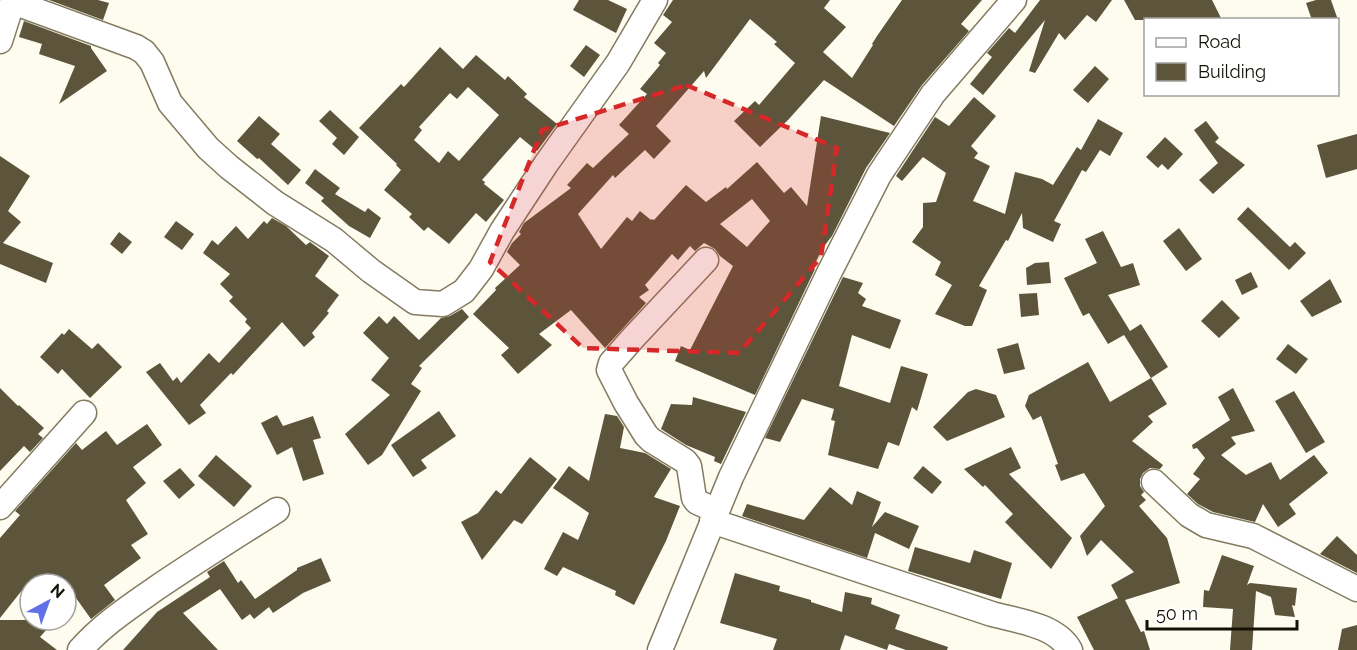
<svg xmlns="http://www.w3.org/2000/svg" width="1357" height="650" viewBox="0 0 1357 650" font-family="Raleway,sans-serif">
	<rect width="100%" height="100%" fill="#fefbef"/>
	<g fill="#5c553c" fill-rule="evenodd">
		<polygon points="49,0 98,0 109,3 103,20"/>
		<polygon points="579,0 608,0 627,9 616,33 573,10"/>
		<path d="M 673,0 L 830,0 L 824,8 L 846,27 L 823,52 L 852,78 L 873,45 L 872,44 L 877,36 L 902,0 L 982,0 L 961,24 L 969,31 L 922,85 L 894,126 L 824,80 L 788,120 L 760,147 L 734,121 L 755,101 L 759,105 L 795,63 L 774,44 L 777,42 L 750,19 L 706,78 L 704,71 L 656,126 L 671,141 L 654,159 L 645,150 L 615,178 L 613,175 L 578,214 L 601,249 L 627,217 L 632,221 L 640,211 L 651,220 L 652,219 L 654,220 L 686,185 L 706,202 L 726,187 L 727,189 L 757,162 L 784,193 L 791,187 L 807,206 L 821,116 L 890,133 L 866,168 L 832,236 L 822,249 L 813,268 L 815,269 L 755,395 L 675,361 L 681,346 L 690,350 L 733,266 L 720,256 L 715,249 L 704,243 L 695,251 L 690,246 L 678,260 L 672,254 L 645,285 L 649,290 L 639,297 L 646,303 L 605,348 L 571,310 L 539,334 L 552,345 L 518,374 L 501,355 L 509,348 L 473,314 L 496,290 L 495,288 L 520,265 L 507,252 L 512,243 L 521,234 L 519,232 L 524,223 L 571,188 L 567,185 L 587,163 L 593,168 L 629,134 L 619,125 L 647,94 L 640,89 L 660,65 L 658,63 L 666,53 L 654,43 L 672,22 L 663,15 ZM 752,199 L 770,221 L 747,247 L 720,224 Z"/>
		<polygon points="1040,0 1112,0 1096,22 1087,15 1065,40 1059,33 1035,73 1029,71 1045,20 983,95 970,84 992,57 987,53 1009,28 1015,33"/>
		<polygon points="1124,0 1212,0 1222,20 1135,20"/>
		<polygon points="1316,0 1331,0 1338,20 1312,20 1306,3"/>
		<polygon points="24,21 91,46 91,48 107,71 59,104 75,66 39,54 42,44 19,37"/>
		<polygon points="586,45 600,55 584,77 570,66"/>
		<path d="M 440,47 L 463,69 L 476,55 L 505,80 L 508,76 L 527,94 L 524,97 L 557,124 L 537,151 L 520,137 L 482,180 L 485,182 L 484,184 L 504,200 L 486,222 L 476,213 L 449,244 L 428,227 L 424,231 L 409,217 L 412,214 L 384,190 L 401,170 L 396,165 L 397,164 L 359,128 L 401,84 L 404,87 ZM 468,87 L 499,115 L 459,161 L 448,151 L 439,163 L 414,140 L 422,130 L 419,127 L 450,93 L 457,99 Z"/>
		<polygon points="1095,66 1109,79 1088,103 1073,90"/>
		<polygon points="974,97 996,116 971,146 978,153 974,158 990,166 973,201 1005,214 1015,172 1042,179 1053,185 1077,147 1081,150 1098,119 1123,133 1110,156 1100,150 1086,172 1082,170 1054,221 1061,224 1053,242 1023,228 1022,213 1008,241 1006,240 979,286 987,290 972,326 965,326 935,314 952,285 935,275 941,262 912,242 923,227 923,203 936,202 946,173 923,157 902,181 896,176 935,117 949,126"/>
		<polygon points="330,110 359,137 344,155 332,144 337,138 319,121"/>
		<polygon points="259,116 280,134 271,144 301,170 288,185 259,158 257,159 237,141"/>
		<polygon points="1206,121 1219,138 1215,142 1245,165 1213,194 1199,180 1218,163 1194,130"/>
		<polygon points="1357,134 1357,169 1326,178 1317,145"/>
		<polygon points="1165,137 1183,154 1168,170 1162,164 1158,168 1146,157"/>
		<polygon points="0,156 30,176 8,211 21,222 3,243 53,263 46,283 0,264"/>
		<polygon points="315,169 340,188 335,194 365,212 368,208 381,218 370,238 349,226 321,201 324,198 305,183"/>
		<polygon points="1248,207 1290,247 1295,242 1306,253 1289,270 1237,219"/>
		<polygon points="272,218 286,226 306,245 310,242 329,256 315,276 339,295 327,311 329,313 312,333 315,337 304,347 282,322 233,375 231,373 200,405 206,413 189,425 146,372 160,363 173,381 177,377 181,383 209,353 219,363 251,328 245,322 247,319 229,301 233,297 220,284 230,274 203,253 212,240 218,245 236,226 248,239 264,221 267,224"/>
		<polygon points="176,221 194,234 182,250 164,237"/>
		<polygon points="1179,228 1202,259 1186,271 1163,241"/>
		<polygon points="1103,231 1121,267 1133,263 1140,285 1108,295 1130,331 1141,324 1168,367 1151,378 1124,335 1108,344 1089,313 1083,316 1064,278 1097,263 1085,239"/>
		<polygon points="119,232 132,242 122,254 110,244"/>
		<polygon points="1049,262 1051,283 1027,285 1026,268 1035,263"/>
		<polygon points="1251,272 1258,287 1242,295 1235,280"/>
		<polygon points="843,277 863,283 858,293 866,299 862,306 901,320 890,349 852,335 839,386 890,403 901,366 928,374 917,411 912,407 899,446 888,442 878,469 828,455 835,421 831,420 834,409 802,399 780,442 765,438"/>
		<polygon points="1330,279 1342,302 1312,317 1300,301"/>
		<polygon points="1037,293 1039,315 1021,317 1019,294"/>
		<polygon points="1222,300 1240,318 1219,338 1201,321"/>
		<polygon points="462,309 469,317 419,366 422,368 411,384 421,391 382,455 368,465 345,434 390,395 371,380 389,358 363,333 379,316 387,324 394,316 419,340 441,318 450,316"/>
		<polygon points="69,329 92,349 98,343 122,367 90,398 62,369 58,374 40,357 62,333 64,335"/>
		<polygon points="1018,343 1025,369 1004,374 997,349"/>
		<polygon points="1288,344 1308,359 1296,374 1276,359"/>
		<polygon points="1088,362 1110,402 1151,378 1167,404 1148,416 1153,422 1132,441 1163,465 1160,469 1150,468 1143,473 1140,479 1140,486 1144,492 1141,495 1146,500 1139,506 1167,538 1180,583 1125,600 1141,632 1144,631 1150,650 1094,650 1077,617 1118,598 1111,585 1134,572 1101,540 1087,556 1080,536 1105,506 1084,473 1061,481 1055,465 1058,464 1041,416 1033,420 1025,406 1029,395"/>
		<polygon points="0,388 18,406 19,405 44,428 38,434 43,438 30,452 24,446 0,471"/>
		<polygon points="1233,388 1255,431 1231,437 1236,444 1221,455 1246,475 1271,462 1280,480 1314,455 1328,473 1289,504 1296,514 1278,527 1263,504 1255,522 1213,512 1198,504 1187,494 1200,479 1193,474 1205,458 1197,448 1193,449 1192,445 1230,420 1218,397"/>
		<polygon points="976,389 996,395 1005,417 947,441 933,427 968,392"/>
		<polygon points="1294,391 1325,442 1306,453 1275,401"/>
		<polygon points="693,397 746,412 721,464 714,461 715,457 686,445 661,429 671,404 692,405"/>
		<polygon points="439,411 456,436 421,460 427,468 413,477 391,445"/>
		<polygon points="605,414 617,416 624,427 620,448 645,453 671,469 654,497 680,506 666,541 634,605 615,595 616,591 563,567 557,576 544,569 563,532 578,540 589,513 553,488 569,466 589,481"/>
		<polygon points="277,415 283,426 313,416 321,438 313,440 324,474 303,481 292,447 277,455 261,423"/>
		<polygon points="147,424 162,445 133,467 146,483 126,500 148,534 131,545 141,558 104,585 115,600 91,619 66,584 27,584 0,618 0,538 20,515 15,511 76,443 82,450 106,431 117,445"/>
		<polygon points="1011,447 1021,468 1009,474 1072,538 1051,569 1005,522 1013,514 985,485 983,487 964,469"/>
		<polygon points="216,455 252,486 234,507 198,476"/>
		<polygon points="530,457 557,479 522,524 514,520 482,560 461,522 478,513 496,490 501,494"/>
		<polygon points="923,466 942,482 932,494 913,478"/>
		<polygon points="180,468 195,485 179,499 163,481"/>
		<polygon points="830,487 852,505 857,491 881,502 872,527 885,512 919,526 909,549 875,533 867,558 742,516 747,504 804,520"/>
		<polygon points="1337,536 1357,555 1357,573 1320,554"/>
		<polygon points="915,547 970,563 974,550 1012,563 1001,599 908,571"/>
		<polygon points="1222,555 1254,566 1247,585 1250,583 1297,588 1295,606 1292,605 1295,617 1275,615 1271,597 1256,591 1252,650 1230,650 1233,609 1203,607 1204,590 1209,591"/>
		<polygon points="321,558 331,581 303,593 273,613 269,607 254,619 250,614 242,620 220,589 183,613 218,650 123,650 157,612 210,577 207,572 224,561 238,583 241,580 255,599 297,570 297,568"/>
		<polygon points="735,573 780,586 779,591 811,600 811,602 842,612 845,592 872,598 871,604 900,615 895,629 948,647 947,650 906,650 889,644 887,650 845,635 840,650 773,650 777,639 720,623"/>
		<polygon points="0,620 55,620 40,637 57,650 0,650"/>
		<polygon points="1357,625 1357,650 1338,650 1342,629"/>
	</g>
	<g fill="none" stroke-linecap="round" stroke-linejoin="round">
		<defs>
			<g id="minor">
				<polyline points="13,2 136,47 144,52 152,62 170,103 208,148 229,167 275,203 334,240 371,271 415,302 443,304 464,291 481,269 502,231 546,164 618,63 655,0"/>
				<polyline points="0,41 13,0"/>
				<polyline points="706,260 632,339 611,363 609,370 626,403 646,435 651,440 685,461 689,466 694,498 697,502 717,511"/>
				<polyline points="1154,482 1189,515 1206,525 1253,536 1357,589"/>
				<polyline points="0,507 84,413"/>
				<path d="M 712,521 L 992,614 C 1018,621 1056,625 1070,650"/>
				<path d="M 80,650 C 102,625 128,608 155,589 C 195,562 236,536 277,510"/>
				<polyline points="660,650 731,477 829,273 879,175 933,94 1014,0"/>
			</g>
		</defs>
		<use href="#minor" stroke="#837b61" stroke-width="27"/>
		<use href="#minor" stroke="#fff" stroke-width="24"/>
	</g>
	<path fill="#d62828" fill-opacity="0.2" stroke="#d62828" stroke-width="4.5" stroke-dasharray="12 8" stroke-linejoin="round" d="M 686,85 L 837,148 L 821,257 L 739,353 L 583,348 L 490,262 L 542,130 Z"/>
	<rect x="1144" y="18" width="195" height="78" fill="#ffffff" stroke="#a1a09c" stroke-width="1.5"/>
	<rect x="1156" y="38" width="30" height="9" fill="#ffffff" stroke="#a1a09c" stroke-width="1.5"/>
	<text x="1198" y="48" font-size="18" fill="#141107">Road</text>
	<rect x="1156" y="63" width="30" height="18" fill="#5c553c" stroke="#a1a09c" stroke-width="1.5"/>
	<text x="1198" y="78" font-size="18" fill="#141107">Building</text>
	<g transform="translate(48 602) rotate(41)"><circle r="28" fill="#ffffff" stroke="#a1a09c" stroke-width="1.5"/>
	<path d="M0-4.5L10 22L0 15L-10 22Z" fill="#6270e8"/>
	<text y="-9" font-size="16" font-weight="bold" text-anchor="middle" fill="#141107">N</text>
	</g>
	<path d="M1147 620v9h150v-9" fill="none" stroke="#141107" stroke-width="3"/>
	<text x="1156" y="620" font-size="18" fill="#141107" stroke="#ffffff" stroke-width="4.5" paint-order="stroke">50 m</text>
</svg>
